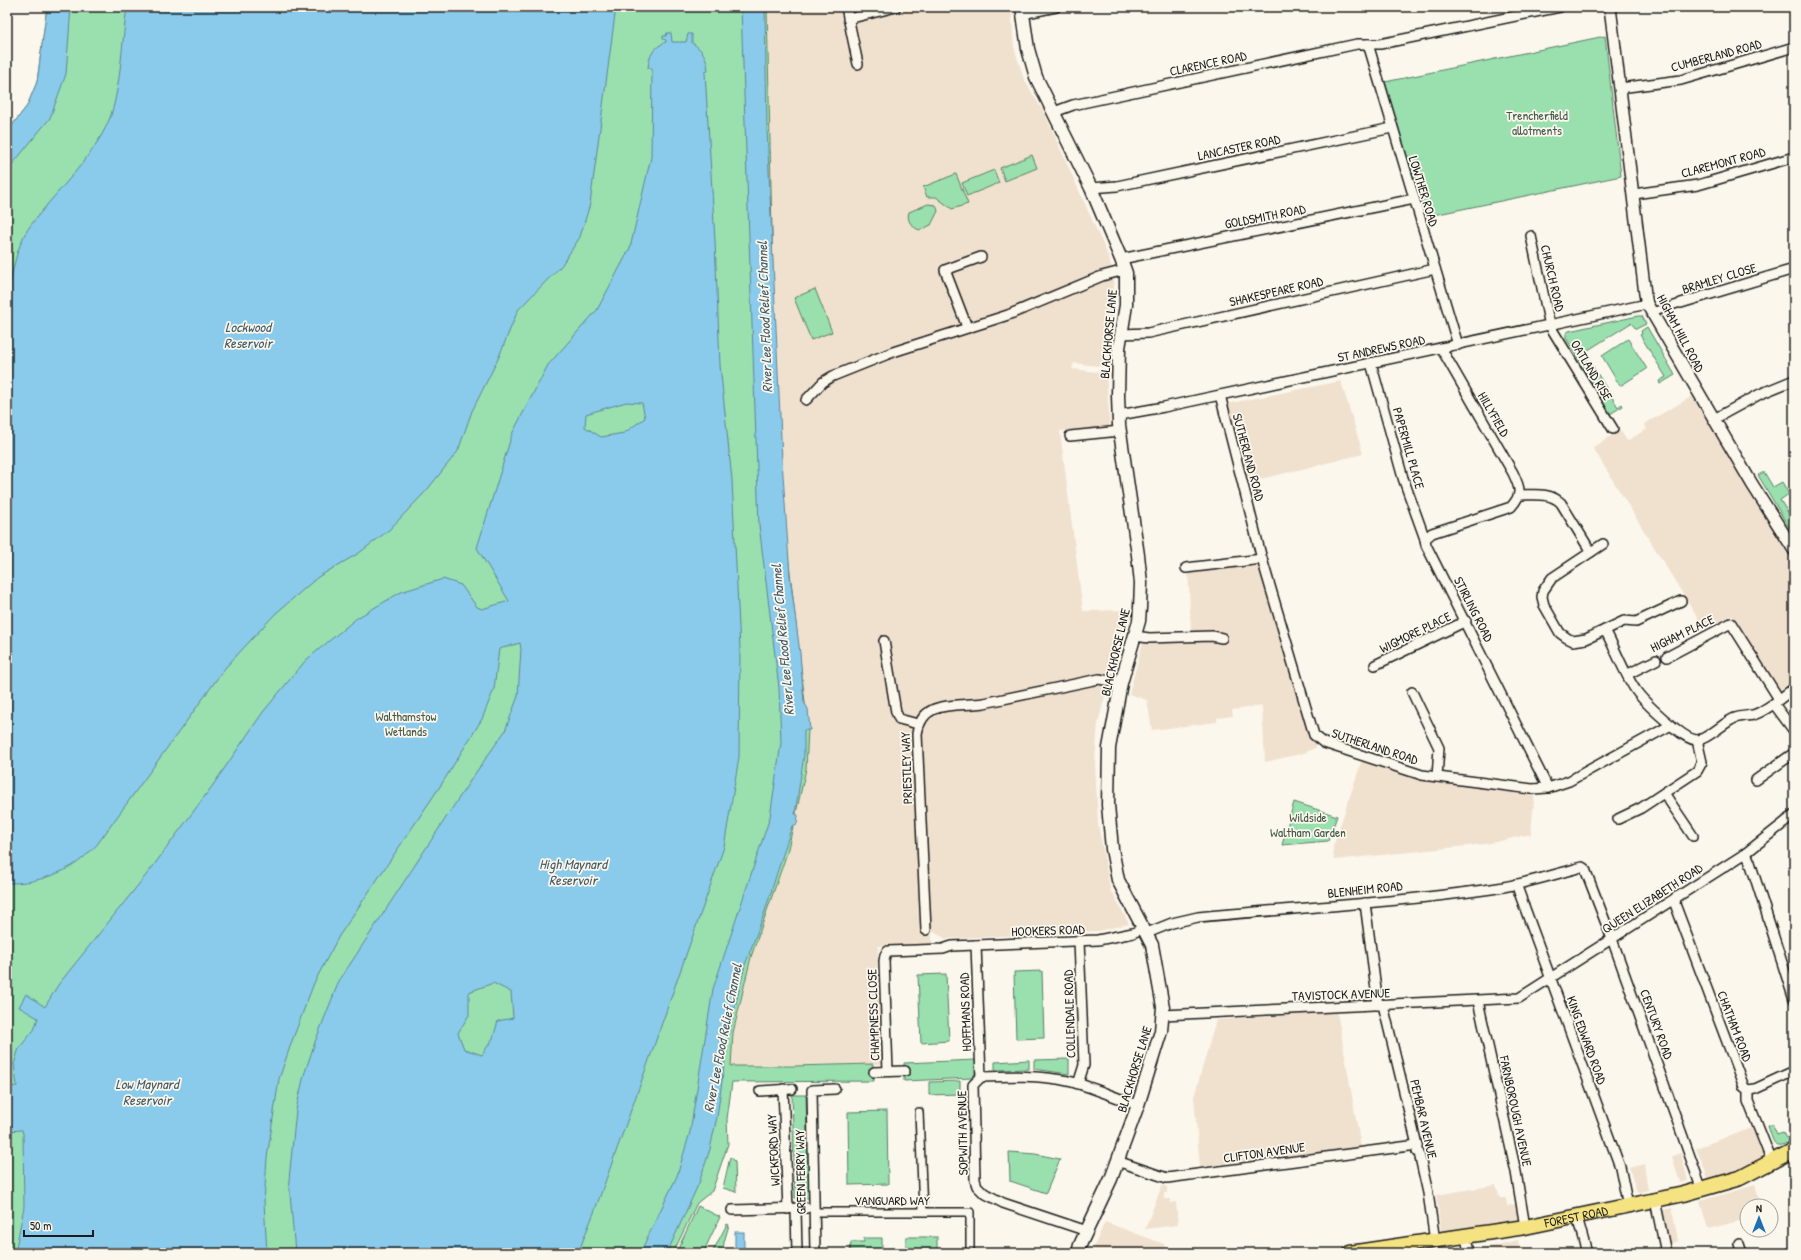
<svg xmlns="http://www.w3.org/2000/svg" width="1801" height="1260" viewBox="0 0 1801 1260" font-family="'Patrick Hand',sans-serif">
	<rect width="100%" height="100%" fill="#fbf7ec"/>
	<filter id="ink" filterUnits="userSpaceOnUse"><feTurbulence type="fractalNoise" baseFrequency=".025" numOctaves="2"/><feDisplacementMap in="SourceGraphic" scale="8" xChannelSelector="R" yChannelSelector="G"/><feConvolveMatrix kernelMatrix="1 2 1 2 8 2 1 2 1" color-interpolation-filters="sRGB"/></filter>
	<g filter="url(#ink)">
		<g fill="#f0e1ce">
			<polygon points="767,7 1011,7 1014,47 1024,79 1045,114 1109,258 1114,278 1114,293 1105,367 1074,363 1072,369 1106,373 1110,427 1060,431 1083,611 1134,610 1122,632 1098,723 1095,762 1098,824 1111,893 1113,893 1129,924 1098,931 946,939 932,931 932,944 878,946 877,974 884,1064 731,1066 733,1033 751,957 787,853 807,715 784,520 773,276"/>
			<polygon points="1341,381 1363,454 1249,482 1226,404"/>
			<polygon points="1698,393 1794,550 1794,680 1779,691 1732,615 1705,630 1593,448 1620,430 1627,441 1647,429 1644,424"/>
			<polygon points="1259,565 1278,632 1314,737 1319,741 1315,748 1304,753 1265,762 1262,706 1232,710 1233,716 1217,718 1217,722 1152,730 1147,700 1129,694 1145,634 1191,632 1188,567"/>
			<polygon points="1362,760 1424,777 1535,789 1531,834 1486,844 1334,860 1333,847"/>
			<polygon points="1337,1011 1361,1147 1200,1167 1194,1097 1216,1020"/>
			<polygon points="1752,1128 1763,1156 1751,1164 1722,1175 1708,1178 1696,1148"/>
			<polygon points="1681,1153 1688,1181 1680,1183 1672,1156"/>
			<polygon points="1644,1164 1648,1190 1637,1193 1629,1168"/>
			<polygon points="1162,1185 1167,1187 1167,1193 1164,1193 1164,1199 1171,1199 1171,1203 1176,1202 1178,1225 1145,1229"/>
			<polygon points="1496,1185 1500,1198 1506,1198 1507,1206 1517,1204 1519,1219 1441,1231 1436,1195"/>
			<polygon points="1755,1185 1761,1206 1747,1206 1747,1219 1708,1229 1700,1201"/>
			<polygon points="1672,1208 1678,1241 1669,1244 1663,1210"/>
			<polygon points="1105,1222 1164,1244 1166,1253 1091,1253"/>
			<polygon points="1518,1240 1521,1253 1476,1253 1476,1251 1480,1249"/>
		</g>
		<g fill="#99e0ae" stroke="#5a7e65">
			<polygon points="47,7 767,7 773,276 784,520 808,728 806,769 787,853 751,957 733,1033 731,1066 792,1066 873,1064 874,1081 732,1082 727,1119 728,1144 712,1191 697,1203 675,1249 682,1253 7,1253 7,132 27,106 37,82"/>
			<polygon points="1605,36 1621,176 1424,217 1385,82"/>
			<polygon points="1032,155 1037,168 1005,181 1000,168"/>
			<polygon points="994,170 999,183 967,196 962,183"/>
			<polygon points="956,174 968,204 952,209 936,197 927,197 923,187"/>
			<path d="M 928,204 L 936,205 L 938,211 L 931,225 L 920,230 C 912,228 906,220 909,212 Z"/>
			<polygon points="815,289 832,332 811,340 794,298"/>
			<polygon points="1638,316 1642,316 1646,324 1636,329 1631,323 1585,352 1589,358 1581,363 1566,338 1566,333 1569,331"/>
			<polygon points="1647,327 1675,375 1660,384 1659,381 1666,377 1640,335 1642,334 1641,331"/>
			<polygon points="1628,339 1647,369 1620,386 1602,356"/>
			<polygon points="1587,362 1589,366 1592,365 1618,407 1622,404 1623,406 1610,414 1581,366"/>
			<polygon points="1764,472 1773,487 1782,482 1789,494 1780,500 1794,522 1794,529 1791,531 1758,475"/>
			<polygon points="1294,802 1337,816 1328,841 1282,845"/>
			<polygon points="1042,971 1044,1038 1016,1039 1014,972"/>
			<polygon points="946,974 949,1041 921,1043 918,975"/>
			<polygon points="1069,1059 1069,1074 1034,1069 1034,1060"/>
			<polygon points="976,1060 975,1074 972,1078 904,1081 904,1063"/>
			<polygon points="1029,1060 1029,1069 995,1070 995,1062"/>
			<polygon points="960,1081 960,1094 929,1095 929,1082"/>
			<polygon points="792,1095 806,1095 809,1198 795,1198"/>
			<polygon points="887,1111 888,1184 849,1185 848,1112"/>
			<path d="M 1772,1124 L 1777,1135 L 1783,1133 L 1786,1138 L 1794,1134 L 1794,1140 C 1773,1150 1775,1146 1768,1126 Z"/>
			<polygon points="1009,1152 1035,1154 1060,1159 1046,1193 1010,1181"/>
			<polygon points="730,1157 735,1161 736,1192 723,1188"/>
			<polygon points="698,1206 720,1217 703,1253 686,1253 678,1249"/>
			<polygon points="727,1224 729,1225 724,1242 723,1253 712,1253"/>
			<rect x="906" y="1237" width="31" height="16"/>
			<polygon points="864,1238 882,1238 882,1253 850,1253 851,1242 864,1242"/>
		</g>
		<g fill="#8acbeb" stroke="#5e8598" fill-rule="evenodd">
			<polygon points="47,7 71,7 66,74 50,118 7,171 7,132 27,106 37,82"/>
			<path d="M 127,7 L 616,7 L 590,204 L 580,237 L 561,266 L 518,310 L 498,359 L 472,411 L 458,451 L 427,490 L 389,530 L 359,553 L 318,577 L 275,614 L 225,668 L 96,846 C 88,853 81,861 72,866 C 53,877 29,884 7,883 L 7,300 C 11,280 14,258 23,238 C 28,227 38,216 46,206 C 68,180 99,148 111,115 C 121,85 122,40 127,7 Z"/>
			<polygon points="741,7 765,7 767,128 782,460 790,576 800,653 804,702 808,709 810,730 804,730 804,755 795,814 798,815 797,824 792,826 764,914 745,965 728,1038 717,1117 710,1149 699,1183 667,1253 640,1253 677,1176 690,1132 713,989 770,817 781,743 779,688 759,525"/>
			<path d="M 667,33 L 671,33 L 672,42 L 686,42 L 688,34 L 692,34 L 692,43 C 703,50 707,57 708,71 L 705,72 L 715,241 L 720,365 L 732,480 L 740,649 L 739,757 L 724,847 L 648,1063 L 595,1210 L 578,1253 L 295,1253 L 289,1180 L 296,1110 L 304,1075 L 315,1042 L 339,981 L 472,778 L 505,731 L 518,696 L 521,649 L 520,643 L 499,649 L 494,689 L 482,719 L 441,785 L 339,936 L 314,983 L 292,1041 L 279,1079 L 267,1158 L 264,1202 L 267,1253 L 15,1253 L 24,1207 L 23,1134 L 22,1130 L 7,1131 L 7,1087 L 17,1086 L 14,1064 L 19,1048 L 34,1030 L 38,1018 L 19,1007 L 26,994 L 45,1007 L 58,985 L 151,869 L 213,785 L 263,712 L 306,660 L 357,618 L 401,592 L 443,579 L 461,585 L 477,607 L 482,609 L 509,601 L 477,548 L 512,434 L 548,365 L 597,310 L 630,248 L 651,157 L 652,68 L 648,68 C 649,55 654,47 666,42 L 666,40 L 663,39 L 663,36 L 666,36 ZM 626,402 L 642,403 L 645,418 L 624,433 L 601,437 L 585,427 L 586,414 ZM 493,983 L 511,992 L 513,1018 L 498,1021 L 493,1038 L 482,1055 L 464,1049 L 458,1033 L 469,1015 L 469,992 Z"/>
			<rect x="735" y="1232" width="9" height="21"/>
		</g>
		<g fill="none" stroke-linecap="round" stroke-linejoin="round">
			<defs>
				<g id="pedestrian">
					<polyline points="1651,312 1681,303"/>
					<polyline points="919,1112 923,1211"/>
					<polyline points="814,1212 970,1212 970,1253"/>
				</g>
				<g id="minor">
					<polyline points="846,7 858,64"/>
					<polyline points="1022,14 1056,7"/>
					<polyline points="848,19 896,7"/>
					<polyline points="1368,44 1458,345"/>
					<polyline points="1620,88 1681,80 1794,47"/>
					<polyline points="1054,112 1073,105 1357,44 1380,44 1560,7"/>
					<polyline points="1091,188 1117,186 1392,128"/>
					<polyline points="1634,194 1698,185 1794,157"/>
					<polyline points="1531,236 1550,326 1613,429"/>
					<polyline points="1121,259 1414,199"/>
					<polyline points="1681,303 1794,269"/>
					<polyline points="967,327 945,270 981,257"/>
					<polyline points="1121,334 1148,333 1435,269"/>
					<path d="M 1441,348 L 1513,473 C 1520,488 1523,494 1511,507 L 1432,533 L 1425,539 L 1426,545 L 1548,788"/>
					<polyline points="1371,363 1403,478 1425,539"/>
					<polyline points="1220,395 1262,559 1314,735 1324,743 1422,775 1532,789 1548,788 1569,781 1671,725"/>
					<polyline points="806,400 823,382 833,376 893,352 1008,315 1102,276 1125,270"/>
					<polyline points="1119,415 1164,407 1647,304"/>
					<polyline points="1714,419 1760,394 1794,380"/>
					<polyline points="1070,436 1120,431"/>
					<path d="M 1519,495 C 1534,495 1550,492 1561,503 L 1591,552"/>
					<polyline points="1603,544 1552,578 1543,591 1542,597 1544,605 1560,633 1567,638 1573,641 1586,639 1624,621 1636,622 1681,601"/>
					<polyline points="1186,568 1262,559"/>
					<path d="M 1605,630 C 1615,648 1625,676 1637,692 C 1647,705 1660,716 1672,726 C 1679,731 1687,739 1696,740 C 1706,741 1724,722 1735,718 C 1741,716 1748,716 1753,715 C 1768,710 1782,697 1794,688"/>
					<polyline points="1135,636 1149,638 1212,636 1222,638"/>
					<polyline points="884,641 896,712 899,719 918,724"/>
					<polyline points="1667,657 1731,623 1779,699"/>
					<polyline points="1375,665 1466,621"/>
					<polyline points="1628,674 1656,660"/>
					<polyline points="1412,692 1439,748 1437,777"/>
					<polyline points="1774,704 1794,731"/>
					<polyline points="1756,780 1794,753"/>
					<polyline points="1664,793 1693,836"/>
					<polyline points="1618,819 1641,808 1697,771 1702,762 1697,740"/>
					<polyline points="1746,853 1750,862 1794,1000"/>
					<polyline points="1516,884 1620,1167 1628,1206"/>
					<polyline points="1676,897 1675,904 1744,1087 1748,1090 1748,1101 1772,1162"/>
					<polyline points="1365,903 1378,1005"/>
					<path d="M 926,930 L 917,734 C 922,698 957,707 984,703 L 1099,679 L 1121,683"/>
					<path d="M 1147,933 L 1172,923 L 1198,917 C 1296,908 1394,903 1491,889 C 1522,885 1552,875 1582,867 L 1585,869 L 1612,939 L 1702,1190"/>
					<polyline points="976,945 981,1077"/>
					<polyline points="1478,1001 1516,1172 1525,1227"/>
					<polyline points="1383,1005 1417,1145 1417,1152 1419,1153 1428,1193 1435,1241"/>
					<polyline points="1163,1015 1519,998 1746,853 1794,815"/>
					<polyline points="888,1071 884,961 885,955 888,951 943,949 952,946 1098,940 1133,933 1143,928"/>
					<polyline points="874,1072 905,1071"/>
					<polyline points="1078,1084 1084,1065 1079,941"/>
					<polyline points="783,1089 788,1209"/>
					<polyline points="1748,1090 1755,1089 1794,1071"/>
					<polyline points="760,1091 792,1089"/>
					<polyline points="1117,1161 1167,1178 1417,1145"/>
					<polyline points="1655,1200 1666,1253"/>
					<polyline points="796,1209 797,1253"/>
					<polyline points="732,1210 807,1208"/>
					<polyline points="1577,1217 1587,1253"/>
					<path d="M 1087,1231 L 1003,1203 L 984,1193 L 977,1186 L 975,1180 L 973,1085 L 981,1077 C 1010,1076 1039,1075 1068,1081 C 1091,1086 1115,1098 1138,1105"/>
					<polyline points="1466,1237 1469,1253"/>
					<polyline points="1739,1244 1742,1253"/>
					<polyline points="815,1253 812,1090 835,1089"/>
				</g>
				<polyline id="tertiary" points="1610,7 1645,294 1647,304 1752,484 1794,550"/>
				<polyline id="secondary" points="1022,7 1028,49 1036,77 1091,188 1121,259 1126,273 1126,305 1119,348 1118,395 1119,425 1138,555 1141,583 1140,608 1139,621 1121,683 1109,748 1108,805 1112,849 1118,880 1152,945 1163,1007 1161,1031 1138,1105 1111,1179 1080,1245 1078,1253"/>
				<g id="primary">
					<path id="s1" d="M 1350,1253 L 1525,1227 L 1684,1194 L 1740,1178 L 1794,1150"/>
				</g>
			</defs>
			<use href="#pedestrian" stroke="#1c1c1c" stroke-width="10"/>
			<use href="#minor" stroke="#1c1c1c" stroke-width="12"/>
			<use href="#tertiary" stroke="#1c1c1c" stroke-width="14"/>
			<use href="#secondary" stroke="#1c1c1c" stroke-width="15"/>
			<use href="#primary" stroke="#1c1c1c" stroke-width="17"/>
			<use href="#pedestrian" stroke="#fbf7ec" stroke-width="7"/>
			<use href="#minor" stroke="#fbf7ec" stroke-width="9"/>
			<use href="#tertiary" stroke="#fbf7ec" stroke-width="11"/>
			<use href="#secondary" stroke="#fbf7ec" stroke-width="12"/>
			<use href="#primary" stroke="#f5e382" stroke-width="14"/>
		</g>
	</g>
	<g text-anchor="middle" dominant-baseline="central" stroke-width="3.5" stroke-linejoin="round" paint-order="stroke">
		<g font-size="13" fill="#1c1c1c" stroke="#fbf7ec">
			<text transform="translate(1716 55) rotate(-15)">CUMBERLAND ROAD</text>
			<text transform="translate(1208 63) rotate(-12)">CLARENCE ROAD</text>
			<text transform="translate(1239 147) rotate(-12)">LANCASTER ROAD</text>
			<text transform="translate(1723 162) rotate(-15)">CLAREMONT ROAD</text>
			<text transform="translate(1424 191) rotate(73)">LOWTHER ROAD</text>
			<text transform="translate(1265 216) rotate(-11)">GOLDSMITH ROAD</text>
			<text transform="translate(1553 278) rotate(77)">CHURCH ROAD</text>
			<text transform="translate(1719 278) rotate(-17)">BRAMLEY CLOSE</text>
			<text transform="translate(1276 291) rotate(-13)">SHAKESPEARE ROAD</text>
			<text transform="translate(1681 333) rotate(62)">HIGHAM HILL ROAD</text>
			<text transform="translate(1108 334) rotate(-85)">BLACKHORSE LANE</text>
			<text transform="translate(1381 348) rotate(-12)">ST ANDREWS ROAD</text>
			<text transform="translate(1592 370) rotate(59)">OATLAND RISE</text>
			<text transform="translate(1494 414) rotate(60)">HILLYFIELD</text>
			<text transform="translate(1409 448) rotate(74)">PAPERMILL PLACE</text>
			<text transform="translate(1249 457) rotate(75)">SUTHERLAND ROAD</text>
			<text transform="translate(1474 609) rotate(63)">STIRLING ROAD</text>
			<text transform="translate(1415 632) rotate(-26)">WIGMORE PLACE</text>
			<text transform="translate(1682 633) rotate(-26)">HIGHAM PLACE</text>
			<text transform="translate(1115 652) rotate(-77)">BLACKHORSE LANE</text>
			<text transform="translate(1375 746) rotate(18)">SUTHERLAND ROAD</text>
			<text transform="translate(906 768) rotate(-92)">PRIESTLEY WAY</text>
			<text transform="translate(1365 889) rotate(-6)">BLENHEIM ROAD</text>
			<text transform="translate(1652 898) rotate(-33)">QUEEN ELIZABETH ROAD</text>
			<text transform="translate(1048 930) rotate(-2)">HOOKERS ROAD</text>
			<text transform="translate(1341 994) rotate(-2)">TAVISTOCK AVENUE</text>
			<text transform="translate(965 1012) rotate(-92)">HOFFMANS ROAD</text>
			<text transform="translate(1069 1014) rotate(-92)">COLLENDALE ROAD</text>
			<text transform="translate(873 1015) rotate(-92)">CHAMPNESS CLOSE</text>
			<text transform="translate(1657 1024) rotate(70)">CENTURY ROAD</text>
			<text transform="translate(1735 1026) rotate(69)">CHATHAM ROAD</text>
			<text transform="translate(1587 1040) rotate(70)">KING EDWARD ROAD</text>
			<text transform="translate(1134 1069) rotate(-73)">BLACKHORSE LANE</text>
			<text transform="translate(1516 1111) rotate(78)">FARNBOROUGH AVENUE</text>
			<text transform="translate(1424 1119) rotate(77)">PEMBAR AVENUE</text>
			<text transform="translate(962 1133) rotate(-91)">SOPWITH AVENUE</text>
			<text transform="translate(773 1150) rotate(-93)">WICKFORD WAY</text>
			<text transform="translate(1264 1152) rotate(-8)">CLIFTON AVENUE</text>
			<text transform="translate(800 1172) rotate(-91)">GREEN FERRY WAY</text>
			<text x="892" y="1200">VANGUARD WAY</text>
			<text stroke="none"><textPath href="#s1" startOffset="229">FOREST ROAD</textPath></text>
		</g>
		<g font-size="13" fill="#425748" stroke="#fbf7ec">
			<text x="1537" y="115">Trencherfield<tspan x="1537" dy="15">allotments</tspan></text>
			<text x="406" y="716">Walthamstow<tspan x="406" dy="15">Wetlands</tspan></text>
			<text x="1308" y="817">Wildside<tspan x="1308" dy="15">Waltham Garden</tspan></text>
		</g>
		<g font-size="14" font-style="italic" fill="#425964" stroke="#fbf7ec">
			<text transform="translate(764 317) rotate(-92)">River Lee Flood Relief Channel</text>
			<text x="248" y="326">Lockwood<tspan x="248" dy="16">Reservoir</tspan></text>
			<text transform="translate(782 640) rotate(-95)">River Lee Flood Relief Channel</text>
			<text x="573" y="863">High Maynard<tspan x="573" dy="16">Reservoir</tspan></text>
			<text transform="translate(722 1038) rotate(-79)">River Lee Flood Relief Channel</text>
			<text x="147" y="1083">Low Maynard<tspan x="147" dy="16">Reservoir</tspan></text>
		</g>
	</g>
	<rect width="1801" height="1260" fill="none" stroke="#fbf7ec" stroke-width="24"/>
	<rect x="12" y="12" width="1777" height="1236" fill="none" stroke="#1c1c1c" stroke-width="1.5" filter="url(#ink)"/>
	<g transform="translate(1759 1218)"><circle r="19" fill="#fbf7ec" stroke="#a29f99"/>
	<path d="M0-3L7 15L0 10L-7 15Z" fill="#1f6fb2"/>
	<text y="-6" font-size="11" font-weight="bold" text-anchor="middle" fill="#1c1c1c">N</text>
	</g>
	<path d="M24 1230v6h69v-6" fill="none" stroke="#1c1c1c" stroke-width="2"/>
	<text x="30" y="1230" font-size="12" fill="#1c1c1c" stroke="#fbf7ec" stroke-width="3" paint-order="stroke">50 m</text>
</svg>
